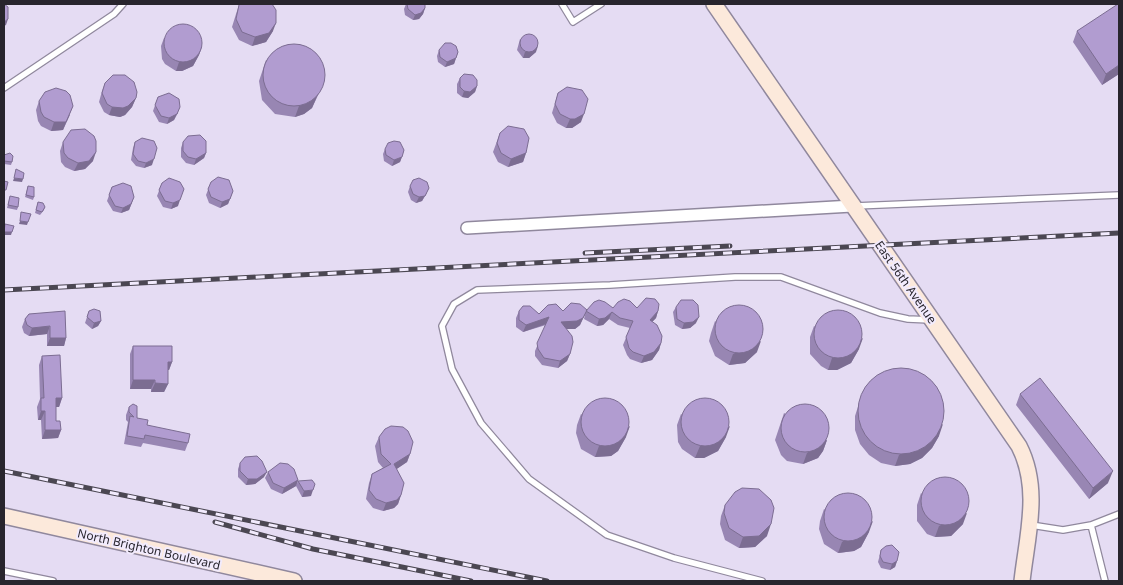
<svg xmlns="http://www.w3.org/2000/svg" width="1123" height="585" font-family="'Noto Sans',sans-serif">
	<rect width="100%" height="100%" fill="#e5dcf3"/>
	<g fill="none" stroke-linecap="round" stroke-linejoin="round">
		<g stroke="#90889d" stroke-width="8">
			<path id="service" d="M 562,4 L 573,22 L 601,4
				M 4,88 L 114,14 L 123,4
				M 855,206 L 1119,195
				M 1031,525 L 1063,530 L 1091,525
				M 4,571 L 53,581
				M 762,581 L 674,558 L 607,535 L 529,479 L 481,423 L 452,369 L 442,326 L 454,304 L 477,290 L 610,285 L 735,277 L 781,277 L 880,313 L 908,319 L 930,320
				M 1105,581 L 1091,525 L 1119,514"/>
		</g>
		<g stroke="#90889d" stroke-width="14">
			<path id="minor" d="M 467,228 L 852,206"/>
		</g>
		<g stroke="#90889d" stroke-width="18">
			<path id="secondary" d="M 714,4 L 1019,446 C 1041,489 1027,536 1022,581
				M 4,516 L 294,581"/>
		</g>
		<use href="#service" stroke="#fff" stroke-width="5.5"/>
		<use href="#minor" stroke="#fff" stroke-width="11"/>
		<use href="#secondary" stroke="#fce9db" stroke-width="15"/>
		<g stroke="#4b4752" stroke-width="5">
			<path id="rail" d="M 585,253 L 730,246
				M 4,290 L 1119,233
				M 4,471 L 547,581
				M 215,522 L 313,549 L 471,581"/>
		</g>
		<use href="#rail" stroke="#f2ebfd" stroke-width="3" stroke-dasharray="9" stroke-linecap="butt"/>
	</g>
	<path fill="#9886b3" d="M 406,4 L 425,8 L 423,14 L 419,19 L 413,20 L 405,15 L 404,9 Z
		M 239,5 L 273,31 L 266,42 L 252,46 L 239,40 L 232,27 L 236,14 Z
		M 1077,31 L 1119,74 L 1102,85 L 1073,42 Z
		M 164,38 L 202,46 L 199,55 L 193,66 L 182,71 L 176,71 L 165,64 L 162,59 L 161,46 Z
		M 520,39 L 536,52 L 529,58 L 523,58 L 517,50 Z
		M 439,50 L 458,52 L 454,64 L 445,67 L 438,62 L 437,56 Z
		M 266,60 L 321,89 L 312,108 L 304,114 L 295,117 L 275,114 L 262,100 L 259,81 Z
		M 460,78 L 477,86 L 475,92 L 468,98 L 462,97 L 457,93 L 457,84 Z
		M 105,83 L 136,98 L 132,107 L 125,115 L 120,117 L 109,115 L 104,112 L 99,102 L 102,91 Z
		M 558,93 L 581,122 L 572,128 L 566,128 L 557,123 L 552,113 Z
		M 158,97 L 178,113 L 174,120 L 167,124 L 159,122 L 153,111 Z
		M 39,101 L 70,115 L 63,130 L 51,131 L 41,126 L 38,121 L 36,110 Z
		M 500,133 L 526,153 L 523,162 L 508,167 L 498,162 L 493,152 Z
		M 63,142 L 93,161 L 85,169 L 74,171 L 65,167 L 61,162 L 60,151 Z
		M 135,142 L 152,165 L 144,168 L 136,166 L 131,160 L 133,148 Z
		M 183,142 L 206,153 L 204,158 L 194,165 L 186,163 L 181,157 L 181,148 Z
		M 385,149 L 404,150 L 400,162 L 392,166 L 384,161 L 383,154 Z
		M 4,155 L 12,162 L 11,165 L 4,164 Z
		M 211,182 L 231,197 L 228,204 L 220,208 L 209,203 L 206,195 Z
		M 162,183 L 178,206 L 171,209 L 163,207 L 157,196 Z
		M 28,186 L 34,197 L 33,200 L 25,197 Z
		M 410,186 L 427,193 L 422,201 L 416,203 L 411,200 L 408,192 Z
		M 112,187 L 132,203 L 129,210 L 121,213 L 113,211 L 107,201 Z
		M 10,196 L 18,207 L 17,210 L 7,208 Z
		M 38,202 L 45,207 L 44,210 L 40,215 L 35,213 Z
		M 676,307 L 696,323 L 690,328 L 682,329 L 675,325 L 673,312 Z
		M 613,308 L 637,308 L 658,311 L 656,318 L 652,322 L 661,343 L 659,350 L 652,360 L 641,363 L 630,359 L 627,355 L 623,345 L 630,328 L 618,325 L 609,319 L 603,325 L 597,326 L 584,319 L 586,311 Z
		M 587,310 L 580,325 L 575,329 L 566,329 L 570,354 L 567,361 L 558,368 L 542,365 L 535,356 L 535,351 L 546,325 L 523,332 L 516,327 L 516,318 L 519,311 L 539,314 L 563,311 Z
		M 89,311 L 101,321 L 98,326 L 92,329 L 85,323 Z
		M 29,314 L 66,338 L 64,346 L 47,346 L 47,334 L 29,336 L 24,333 L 22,327 L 25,319 Z
		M 715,321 L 757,352 L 745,363 L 729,365 L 715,356 L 709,341 L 711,333 Z
		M 814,326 L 859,349 L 851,363 L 837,370 L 828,370 L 821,366 L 810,354 L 810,337 Z
		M 133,346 L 172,362 L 169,370 L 168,370 L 168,384 L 164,392 L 151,392 L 151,389 L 130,389 L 130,354 Z
		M 42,356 L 62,398 L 59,407 L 56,407 L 56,421 L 61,430 L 58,438 L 42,439 L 41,420 L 38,420 L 37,407 L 40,399 L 39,365 Z
		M 863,391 L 939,436 L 932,448 L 922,458 L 910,464 L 895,466 L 881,463 L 869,455 L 860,444 L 855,430 L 855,416 Z
		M 1020,394 L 1108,483 L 1089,499 L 1016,405 Z
		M 129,407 L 137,418 L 147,425 L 188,443 L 185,451 L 143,443 L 141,447 L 124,444 L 128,422 L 126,420 L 126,415 Z
		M 784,413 L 827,440 L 823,451 L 818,458 L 803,464 L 787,461 L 781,455 L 775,440 Z
		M 581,414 L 626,437 L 618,451 L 611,456 L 595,457 L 581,449 L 576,433 L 577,425 Z
		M 681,414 L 726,437 L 718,451 L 704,458 L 695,458 L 682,449 L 678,442 L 677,425 Z
		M 379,437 L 410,454 L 407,462 L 396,469 L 401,495 L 398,504 L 394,508 L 383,511 L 373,508 L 366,499 L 369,483 L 372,474 L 383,468 L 378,462 L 375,446 Z
		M 240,463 L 264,477 L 255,484 L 246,485 L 238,477 L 238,469 Z
		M 268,472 L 298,480 L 296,486 L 282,494 L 271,489 L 265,478 Z
		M 298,481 L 311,496 L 302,497 L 296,486 Z
		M 921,493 L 963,524 L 951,536 L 935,537 L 927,534 L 917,521 L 917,505 Z
		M 725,505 L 767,536 L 755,547 L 739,548 L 725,540 L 720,524 L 721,516 Z
		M 824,509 L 869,532 L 861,547 L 854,551 L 838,553 L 824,544 L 819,529 L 820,521 Z
		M 881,550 L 897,561 L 895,567 L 890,570 L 881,568 L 878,562 Z"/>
	<path fill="#7c6d92" d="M 425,8 L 423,14 L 419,19 L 413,20 L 415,15 Z
		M 8,19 L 6,25 L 4,26 L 4,22 Z
		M 276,23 L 273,31 L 266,42 L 252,46 L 255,37 Z
		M 202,46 L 199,55 L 193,66 L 182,71 L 176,71 L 179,62 Z
		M 538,46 L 536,52 L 529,58 L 523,58 L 525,52 Z
		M 456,58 L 454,64 L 445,67 L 447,62 Z
		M 1119,65 L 1119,74 L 1102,85 L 1106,74 Z
		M 325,78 L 312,108 L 304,114 L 295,117 L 299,106 Z
		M 477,86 L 475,92 L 468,98 L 462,97 L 464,91 Z
		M 136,98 L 132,107 L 125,115 L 120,117 L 109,115 L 112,107 Z
		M 73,106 L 63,130 L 51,131 L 54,122 Z
		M 180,107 L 174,120 L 167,124 L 169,118 Z
		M 584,114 L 581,122 L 572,128 L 566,128 L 570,119 Z
		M 96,152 L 93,161 L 85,169 L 74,171 L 78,163 Z
		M 206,153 L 204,158 L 194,165 L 196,159 Z
		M 526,153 L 523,162 L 508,167 L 511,159 Z
		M 402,157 L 400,162 L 392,166 L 394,160 Z
		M 154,159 L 152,165 L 144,168 L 146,163 Z
		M 14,178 L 23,179 L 22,182 L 13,181 Z
		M 429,188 L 422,201 L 416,203 L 419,197 Z
		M 233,191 L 228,204 L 220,208 L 222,202 Z
		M 134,197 L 129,210 L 121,213 L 123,208 Z
		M 180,200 L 178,206 L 171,209 L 173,203 Z
		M 20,221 L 28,222 L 27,225 L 19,224 Z
		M 4,232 L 12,232 L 11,235 L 4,235 Z
		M 587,310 L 580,325 L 575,329 L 559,329 L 561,322 Z
		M 658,311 L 656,318 L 647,327 L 650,320 Z
		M 612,312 L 609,319 L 603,325 L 597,326 L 599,319 Z
		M 549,317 L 546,324 L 523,332 L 526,325 Z
		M 699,317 L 696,323 L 690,328 L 682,329 L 684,323 Z
		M 101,321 L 98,326 L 92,329 L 94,323 Z
		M 50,326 L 47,334 L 29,336 L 32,328 Z
		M 50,338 L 66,338 L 64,346 L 47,346 Z
		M 863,338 L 859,349 L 851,363 L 837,370 L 828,370 L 832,358 Z
		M 761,341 L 757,352 L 745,363 L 729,365 L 733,354 Z
		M 661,343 L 659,350 L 652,360 L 641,363 L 644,356 Z
		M 570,354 L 567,361 L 558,368 L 560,361 Z
		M 168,362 L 172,362 L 169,370 L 165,370 Z
		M 133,380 L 155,380 L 151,389 L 130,389 Z
		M 155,383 L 168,384 L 164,392 L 151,392 Z
		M 56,398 L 62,398 L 59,407 L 52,407 Z
		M 41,411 L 45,411 L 41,420 L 38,420 Z
		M 943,424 L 939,436 L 932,448 L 922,458 L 910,464 L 895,466 L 899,455 Z
		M 630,426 L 626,437 L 618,451 L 611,456 L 595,457 L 599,446 Z
		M 730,426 L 726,437 L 718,451 L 704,458 L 695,458 L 700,446 Z
		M 45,430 L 61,430 L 58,438 L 42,439 Z
		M 827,440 L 823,451 L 818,458 L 803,464 L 807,453 Z
		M 410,454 L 407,462 L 391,473 L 394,464 Z
		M 1113,471 L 1108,483 L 1089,499 L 1093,488 Z
		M 267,472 L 264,477 L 255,484 L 246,485 L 248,479 Z
		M 298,480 L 296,486 L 282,494 L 284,488 Z
		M 313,490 L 311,496 L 302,497 L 304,491 Z
		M 401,495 L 398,504 L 394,508 L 383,511 L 386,503 Z
		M 967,513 L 963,524 L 951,536 L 935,537 L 939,526 Z
		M 873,521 L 869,532 L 861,547 L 854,551 L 838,553 L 842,542 Z
		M 771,524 L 767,536 L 755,547 L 739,548 L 743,537 Z
		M 897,561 L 895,567 L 890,570 L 892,564 Z"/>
	<path fill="#b19cd0" stroke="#7c6d92" d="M 4,4 L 8,7 L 8,19 L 4,22 Z
		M 240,4 L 272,4 L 276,10 L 276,23 L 269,33 L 255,37 L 242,32 L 236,19 L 239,5 Z
		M 407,4 L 425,4 L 425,8 L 421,13 L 415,15 L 408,9 Z
		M 1118,4 L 1119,4 L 1119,65 L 1106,74 L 1077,31 Z
		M164 43a19 19 0 1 1 38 0a19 19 0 1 1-38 0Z
		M520 43a9 9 0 1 1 18 0a9 9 0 1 1-18 0Z
		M 445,43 L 451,43 L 456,46 L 458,52 L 456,58 L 447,62 L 440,57 L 439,50 Z
		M263 75a31 31 0 1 1 62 0a31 31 0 1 1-62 0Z
		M 464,74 L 473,75 L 477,80 L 477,86 L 470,92 L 464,91 L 460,87 L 460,78 Z
		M 113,75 L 125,75 L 134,82 L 137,92 L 136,98 L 128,106 L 123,108 L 112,107 L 107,104 L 102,93 L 105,83 Z
		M 567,87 L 582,90 L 588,99 L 584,114 L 575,119 L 570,119 L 560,114 L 555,104 L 558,93 Z
		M 56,88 L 66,91 L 70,95 L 73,106 L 66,122 L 54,122 L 44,117 L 41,112 L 39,101 L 45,92 Z
		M 169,93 L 179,99 L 180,107 L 177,114 L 169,118 L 161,116 L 155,105 L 158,97 Z
		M 508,126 L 524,129 L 529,138 L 526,153 L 511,159 L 501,153 L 497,143 L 500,133 Z
		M 85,129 L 94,136 L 96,141 L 96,152 L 89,161 L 78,163 L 68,158 L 64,153 L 63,142 L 71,130 Z
		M 200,135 L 206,141 L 206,153 L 196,159 L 188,157 L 183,151 L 183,142 L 188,136 Z
		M 142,138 L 154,141 L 157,148 L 154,159 L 146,163 L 138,161 L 133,154 L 135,142 Z
		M 394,141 L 400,142 L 404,150 L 402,157 L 394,160 L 386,155 L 385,149 L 388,143 Z
		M 10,153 L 13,156 L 12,162 L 4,161 L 4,155 Z
		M 16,169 L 24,173 L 23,179 L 14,178 Z
		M 218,177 L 229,180 L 233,191 L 230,199 L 222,202 L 211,197 L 208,189 L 211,182 Z
		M 169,178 L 180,182 L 184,189 L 180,200 L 173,203 L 165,201 L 159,190 L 162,183 Z
		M 419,178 L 427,182 L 429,188 L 425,196 L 419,197 L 413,194 L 410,186 L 413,180 Z
		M 4,181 L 8,182 L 6,190 L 4,190 Z
		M 123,183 L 131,186 L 134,197 L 131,204 L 123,208 L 115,206 L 109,195 L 112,187 Z
		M 28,186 L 34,187 L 34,197 L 26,195 Z
		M 10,196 L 19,198 L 18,207 L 8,205 Z
		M 38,202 L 43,203 L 45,207 L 42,212 L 36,210 Z
		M 21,212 L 31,214 L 28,222 L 20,221 Z
		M 5,224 L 14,226 L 12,232 L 4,232 Z
		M 646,298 L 655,299 L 659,304 L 658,311 L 650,320 L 657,325 L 662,336 L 661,343 L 654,352 L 644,356 L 633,352 L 629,348 L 626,337 L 633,321 L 620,318 L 612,312 L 605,318 L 599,319 L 586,311 L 594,302 L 599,300 L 605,302 L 613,308 L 618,302 L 624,299 L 630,301 L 637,308 Z
		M 681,300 L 693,300 L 698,305 L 699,317 L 693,322 L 684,323 L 677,319 L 676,307 Z
		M 571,303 L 580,304 L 587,310 L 583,318 L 577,321 L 561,322 L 572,336 L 573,342 L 570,354 L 560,361 L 544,358 L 538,349 L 537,343 L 549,317 L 526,325 L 519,320 L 519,311 L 523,306 L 530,306 L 539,314 L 548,305 L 556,304 L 563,311 Z
		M715 329a24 24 0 1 1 48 0a24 24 0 1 1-48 0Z
		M 94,309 L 100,311 L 101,321 L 94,323 L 87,317 L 89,311 Z
		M814 334a24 24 0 1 1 48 0a24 24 0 1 1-48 0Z
		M 65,311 L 66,338 L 50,338 L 50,326 L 32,328 L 27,325 L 25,319 L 29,314 Z
		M 133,346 L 172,346 L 172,362 L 168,362 L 168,384 L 155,383 L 155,380 L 133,380 Z
		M 60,355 L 62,398 L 56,398 L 56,421 L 60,421 L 61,430 L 45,430 L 45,411 L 41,411 L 41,398 L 44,398 L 42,356 Z
		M858 411a43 43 0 1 1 86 0a43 43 0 1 1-86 0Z
		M 1040,378 L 1113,471 L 1093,488 L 1020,394 Z
		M581 422a24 24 0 1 1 48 0a24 24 0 1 1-48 0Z
		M681 422a24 24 0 1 1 48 0a24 24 0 1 1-48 0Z
		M781 428a24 24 0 1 1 48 0a24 24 0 1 1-48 0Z
		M 133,404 L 137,406 L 137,418 L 148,420 L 147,425 L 190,434 L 188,443 L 145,435 L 144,439 L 127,436 L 130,416 L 134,417 L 129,412 L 129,407 Z
		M 391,426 L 403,427 L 408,431 L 413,442 L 410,454 L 394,464 L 404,483 L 401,495 L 397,500 L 386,503 L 376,499 L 369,490 L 372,474 L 391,464 L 381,454 L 379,437 L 385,429 Z
		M 257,456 L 262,461 L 267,472 L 257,479 L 248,479 L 240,471 L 240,463 L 245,457 Z
		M 280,463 L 288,464 L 294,469 L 298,480 L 284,488 L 273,483 L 268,472 Z
		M921 501a24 24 0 1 1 48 0a24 24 0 1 1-48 0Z
		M 312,480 L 315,484 L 313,490 L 304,491 L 298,481 Z
		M 742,488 L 759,489 L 771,500 L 774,508 L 771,524 L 759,536 L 743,537 L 729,528 L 724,513 L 725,505 L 735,492 Z
		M824 517a24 24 0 1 1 48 0a24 24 0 1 1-48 0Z
		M 892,545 L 899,552 L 897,561 L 892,564 L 883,562 L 880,556 L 881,550 L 886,546 Z"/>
	<g text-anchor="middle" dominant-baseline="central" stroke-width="4" stroke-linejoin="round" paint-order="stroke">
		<g font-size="12" fill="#28252d" stroke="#f2ebfd">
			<text transform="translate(906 282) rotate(55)">East 56th Avenue</text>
			<text transform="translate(149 549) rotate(13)">North Brighton Boulevard</text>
		</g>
	</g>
	<rect width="1123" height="585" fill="none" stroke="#28252d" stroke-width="10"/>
</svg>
